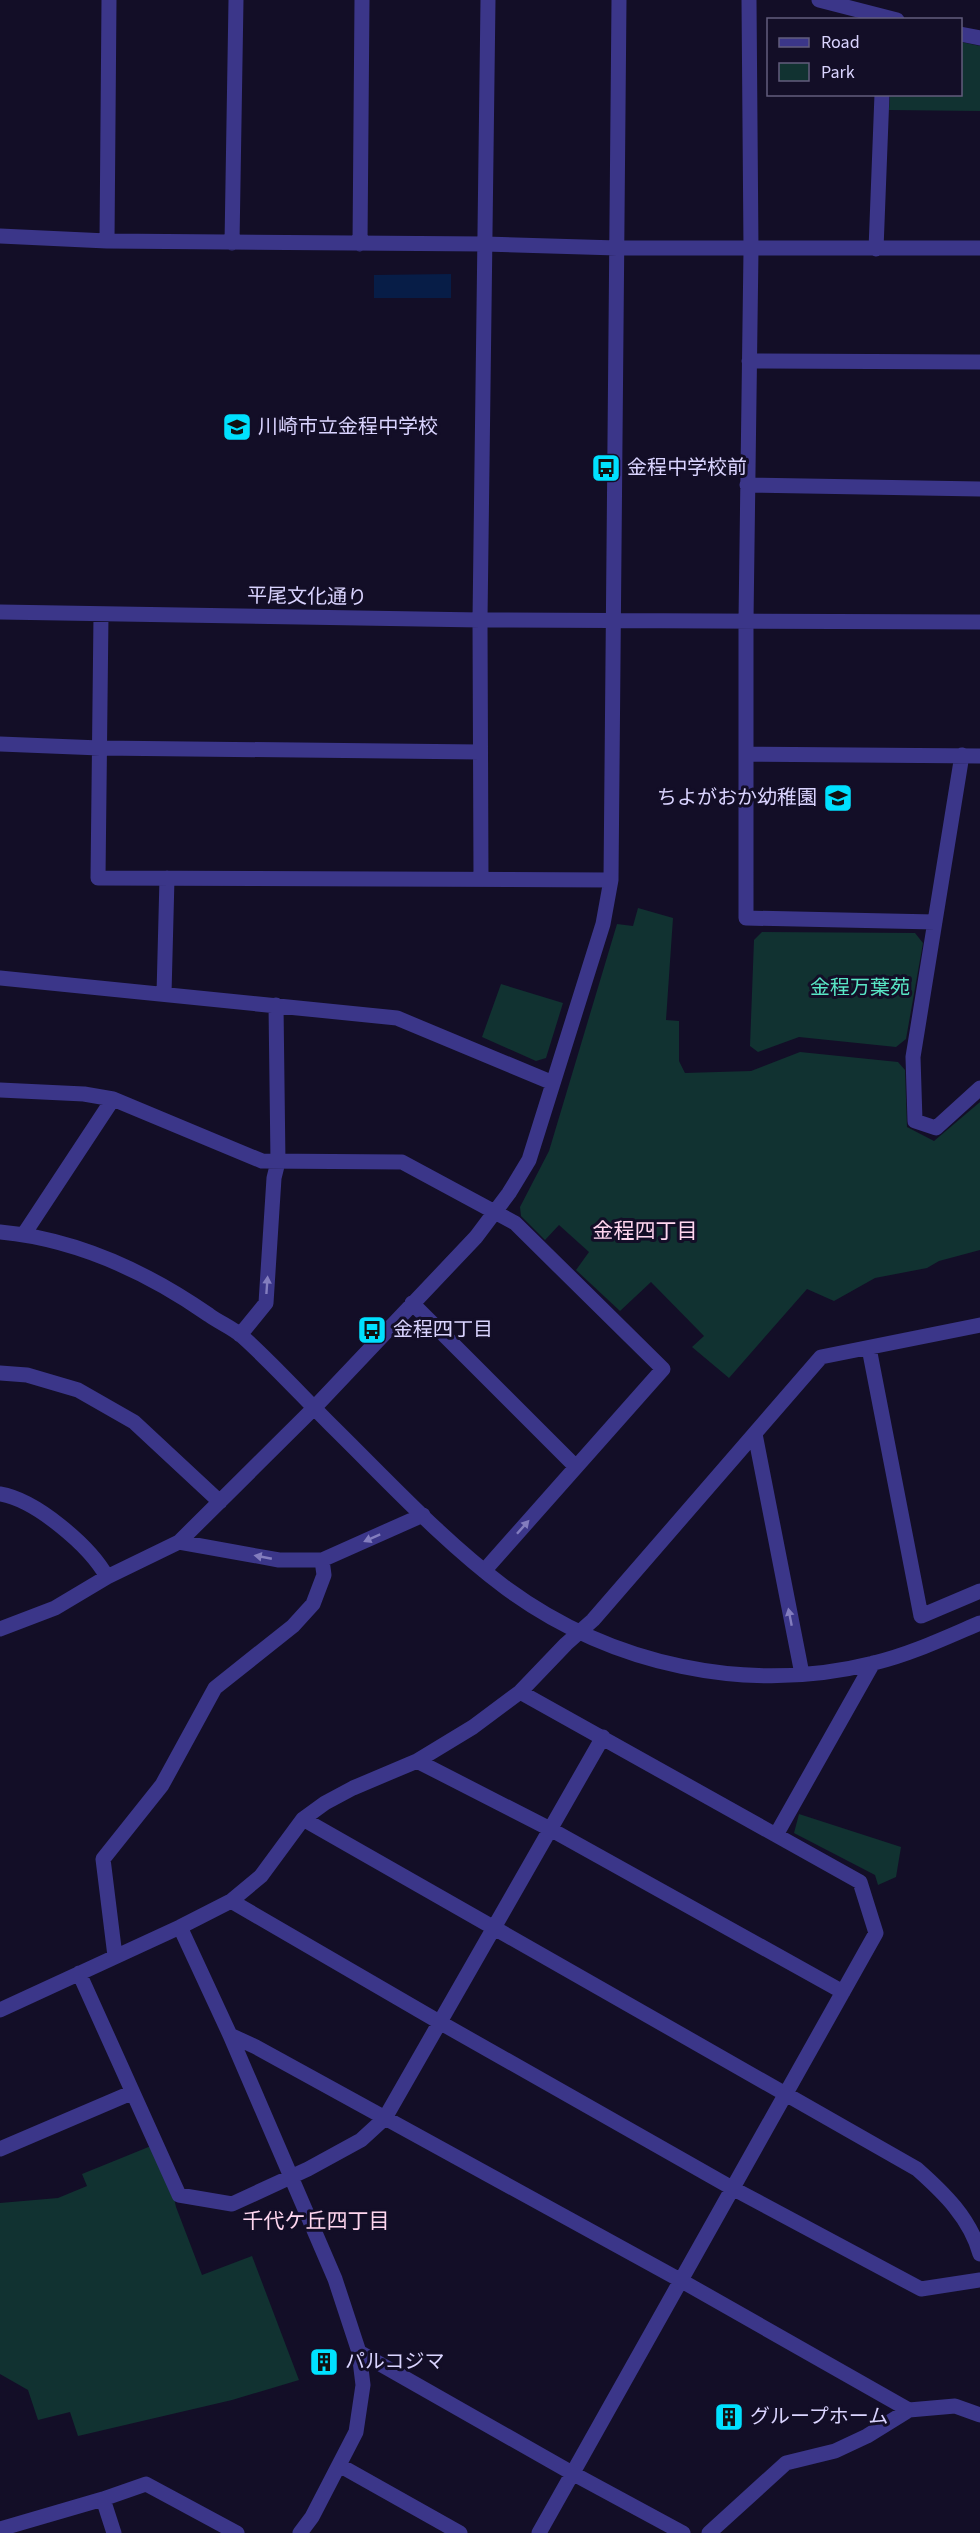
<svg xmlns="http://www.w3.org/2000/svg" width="980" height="2533" font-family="'Source Sans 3','Noto Sans JP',sans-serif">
	<rect width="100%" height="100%" fill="#130e27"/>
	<path fill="#113231" d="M 961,42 L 980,46 L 980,111 L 889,110 L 890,95 L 960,94 Z
		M 638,908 L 673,918 L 666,1020 L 679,1021 L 679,1061 L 685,1073 L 751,1071 L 800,1052 L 898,1062 L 905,1070 L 907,1127 L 934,1141 L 980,1102 L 980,1250 L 939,1261 L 927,1268 L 875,1278 L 834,1301 L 807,1289 L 729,1378 L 692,1347 L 704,1336 L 651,1282 L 620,1311 L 576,1270 L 589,1252 L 559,1225 L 545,1240 L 521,1216 L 520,1207 L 549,1151 L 617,924 L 633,926 Z
		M 762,932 L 915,933 L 923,943 L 906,1039 L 896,1047 L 799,1037 L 758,1052 L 750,1046 L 754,940 Z
		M 501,984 L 563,1003 L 546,1058 L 536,1061 L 482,1037 Z
		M 799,1814 L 901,1847 L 896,1877 L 878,1885 L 875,1875 L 794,1833 Z
		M 151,2146 L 174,2198 L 176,2207 L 202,2275 L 252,2256 L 299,2380 L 232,2400 L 78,2436 L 70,2412 L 38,2420 L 28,2390 L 0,2374 L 0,2203 L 58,2198 L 87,2186 L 82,2174 Z"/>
	<path fill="#071d47" d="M 451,274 L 451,298 L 374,298 L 374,275 Z"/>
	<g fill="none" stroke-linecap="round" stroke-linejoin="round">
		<path stroke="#3b3689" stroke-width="15" d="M 749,0 L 751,250 L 746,620 L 746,918 L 935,922
			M 819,0 L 897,20
			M 960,34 L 980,38
			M 0,236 L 107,241 L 485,244 L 617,248 L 980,248
			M 107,241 L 109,0
			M 232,243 L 236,0
			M 360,244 L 362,0
			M 876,249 L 882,94
			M 749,361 L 980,362
			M 747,485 L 980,489
			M 0,612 L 480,620 L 980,622
			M 101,615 L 98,878 L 611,880
			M 0,744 L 100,748 L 480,752
			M 747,754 L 980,756
			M 962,755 L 913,1057 L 915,1121 L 936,1128 L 980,1088
			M 481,879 L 480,620 L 488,0
			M 0,978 L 397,1018 L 553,1083
			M 164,994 L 167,878
			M 0,1090 L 84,1094 L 113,1099 L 262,1161 L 402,1162 L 515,1223 L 663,1369 L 484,1571
			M 0,1232 C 76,1239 147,1272 209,1315 C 220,1323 233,1328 243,1337 C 274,1365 302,1396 331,1425 C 388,1481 443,1541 506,1588 C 611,1665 747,1695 874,1663 C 911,1654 945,1638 980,1623
			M 24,1234 L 113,1099
			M 412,1303 L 576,1467
			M 240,1335 L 266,1303 L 274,1178 L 278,1162 L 276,1005
			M 869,1348 L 921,1616 L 980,1591
			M 0,1373 L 27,1375 L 78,1390 L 134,1422 L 220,1502
			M 755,1434 L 802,1674
			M 0,1494 C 36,1500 90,1546 107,1577
			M 179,1542 L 279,1560 L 322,1560 L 423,1515
			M 0,1629 L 55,1608 L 107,1577 L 179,1542 L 314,1408 L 476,1237 L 509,1193 L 529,1160 L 603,924 L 611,880 L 619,0
			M 520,1692 L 860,1882 L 876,1933 L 539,2533
			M 417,1761 L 550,1829 L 843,1992
			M 303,1819 L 917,2169 C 944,2193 970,2218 980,2254
			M 776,1835 L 873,1663
			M 231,1901 L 441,2023 L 732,2188 L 921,2289 L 980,2280
			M 180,1927 L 230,2035 L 335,2279 L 359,2352 L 363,2385 L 356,2432 L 312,2517 L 300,2533
			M 115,1956 L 103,1859 L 162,1785 L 215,1688 L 293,1626 L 313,1604 L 324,1575 L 322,1560
			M 79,1973 L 179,2195 L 232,2204 L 308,2169 L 361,2140 L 385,2118 L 603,1737
			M 0,2010 L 180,1927 L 231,1901 L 261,1876 L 303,1819 L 325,1803 L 353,1788 L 417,1761 L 473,1727 L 520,1692 L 566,1644 L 593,1620 L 821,1357 L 980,1325
			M 230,2035 L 256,2047 L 680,2280 L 909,2410
			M 0,2149 L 131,2093
			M 359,2352 L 572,2473 L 683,2533
			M 339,2465 L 460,2533
			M 103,2499 L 114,2533
			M 0,2529 L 103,2499 L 146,2484 L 237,2533
			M 709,2533 L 786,2463 L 835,2451 L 867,2436 L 909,2410 L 955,2406 L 980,2415"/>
	</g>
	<defs><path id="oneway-solid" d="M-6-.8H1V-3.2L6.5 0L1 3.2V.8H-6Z" transform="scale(1.5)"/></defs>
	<g fill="#837dbe">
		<use href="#oneway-solid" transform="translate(267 1285) rotate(-86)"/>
		<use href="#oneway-solid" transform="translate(523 1527) rotate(-48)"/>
		<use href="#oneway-solid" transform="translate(372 1538) rotate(156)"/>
		<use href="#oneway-solid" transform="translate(263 1557) rotate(-169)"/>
		<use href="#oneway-solid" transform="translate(790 1617) rotate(-101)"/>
	</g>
	<defs>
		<g id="school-square" transform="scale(1.5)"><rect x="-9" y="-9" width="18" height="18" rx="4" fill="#00e1ff" stroke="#130e27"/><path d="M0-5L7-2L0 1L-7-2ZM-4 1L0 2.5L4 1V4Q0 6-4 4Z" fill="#111"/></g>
		<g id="bus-square" transform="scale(1.5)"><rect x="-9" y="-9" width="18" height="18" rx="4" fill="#00e1ff" stroke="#130e27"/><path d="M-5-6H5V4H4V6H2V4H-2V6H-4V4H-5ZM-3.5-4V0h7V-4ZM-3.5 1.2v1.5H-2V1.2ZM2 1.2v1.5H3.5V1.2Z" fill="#111"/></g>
		<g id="building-square" transform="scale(1.5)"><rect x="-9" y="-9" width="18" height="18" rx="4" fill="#00e1ff" stroke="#130e27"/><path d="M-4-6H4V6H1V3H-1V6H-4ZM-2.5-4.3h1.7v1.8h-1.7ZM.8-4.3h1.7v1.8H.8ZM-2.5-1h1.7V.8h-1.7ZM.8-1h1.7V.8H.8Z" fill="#111"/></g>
	</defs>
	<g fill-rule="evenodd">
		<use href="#school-square" x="237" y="427"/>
		<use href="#bus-square" x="606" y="468"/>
		<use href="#school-square" x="838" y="798"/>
		<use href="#bus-square" x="372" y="1330"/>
		<use href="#building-square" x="324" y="2362"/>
		<use href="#building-square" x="729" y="2417"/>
	</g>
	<g text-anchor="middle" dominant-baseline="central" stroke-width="6" stroke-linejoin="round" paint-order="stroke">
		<g font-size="20" fill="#dad4ff" stroke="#130e27" text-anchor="start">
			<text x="258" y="427">川崎市立金程中学校</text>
			<text x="627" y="468">金程中学校前</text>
			<text x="817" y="798" text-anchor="end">ちよがおか幼稚園</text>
			<text x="393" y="1330">金程四丁目</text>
			<text x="345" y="2362">パルコジマ</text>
			<text x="750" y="2417">グループホーム</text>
		</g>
		<g font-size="20" fill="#dad4ff" stroke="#130e27">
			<text transform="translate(307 597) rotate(1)">平尾文化通り</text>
		</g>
		<g font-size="20" fill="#59e6c6" stroke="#130e27">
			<text x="860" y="988">金程万葉苑</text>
		</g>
		<g font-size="21" fill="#ffd6ef" stroke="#130e27">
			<text x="645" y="1231">金程四丁目</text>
			<text x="316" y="2221">千代ケ丘四丁目</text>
		</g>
	</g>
	<rect x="767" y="18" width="195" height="78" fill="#130e27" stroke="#635d7d" stroke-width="1.5"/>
	<rect x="779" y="38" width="30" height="9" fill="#3b3689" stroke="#635d7d" stroke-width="1.5"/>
	<text x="821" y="48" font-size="18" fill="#dad4ff">Road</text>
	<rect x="779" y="63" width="30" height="18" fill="#113231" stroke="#635d7d" stroke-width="1.5"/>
	<text x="821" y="78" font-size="18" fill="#dad4ff">Park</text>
</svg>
